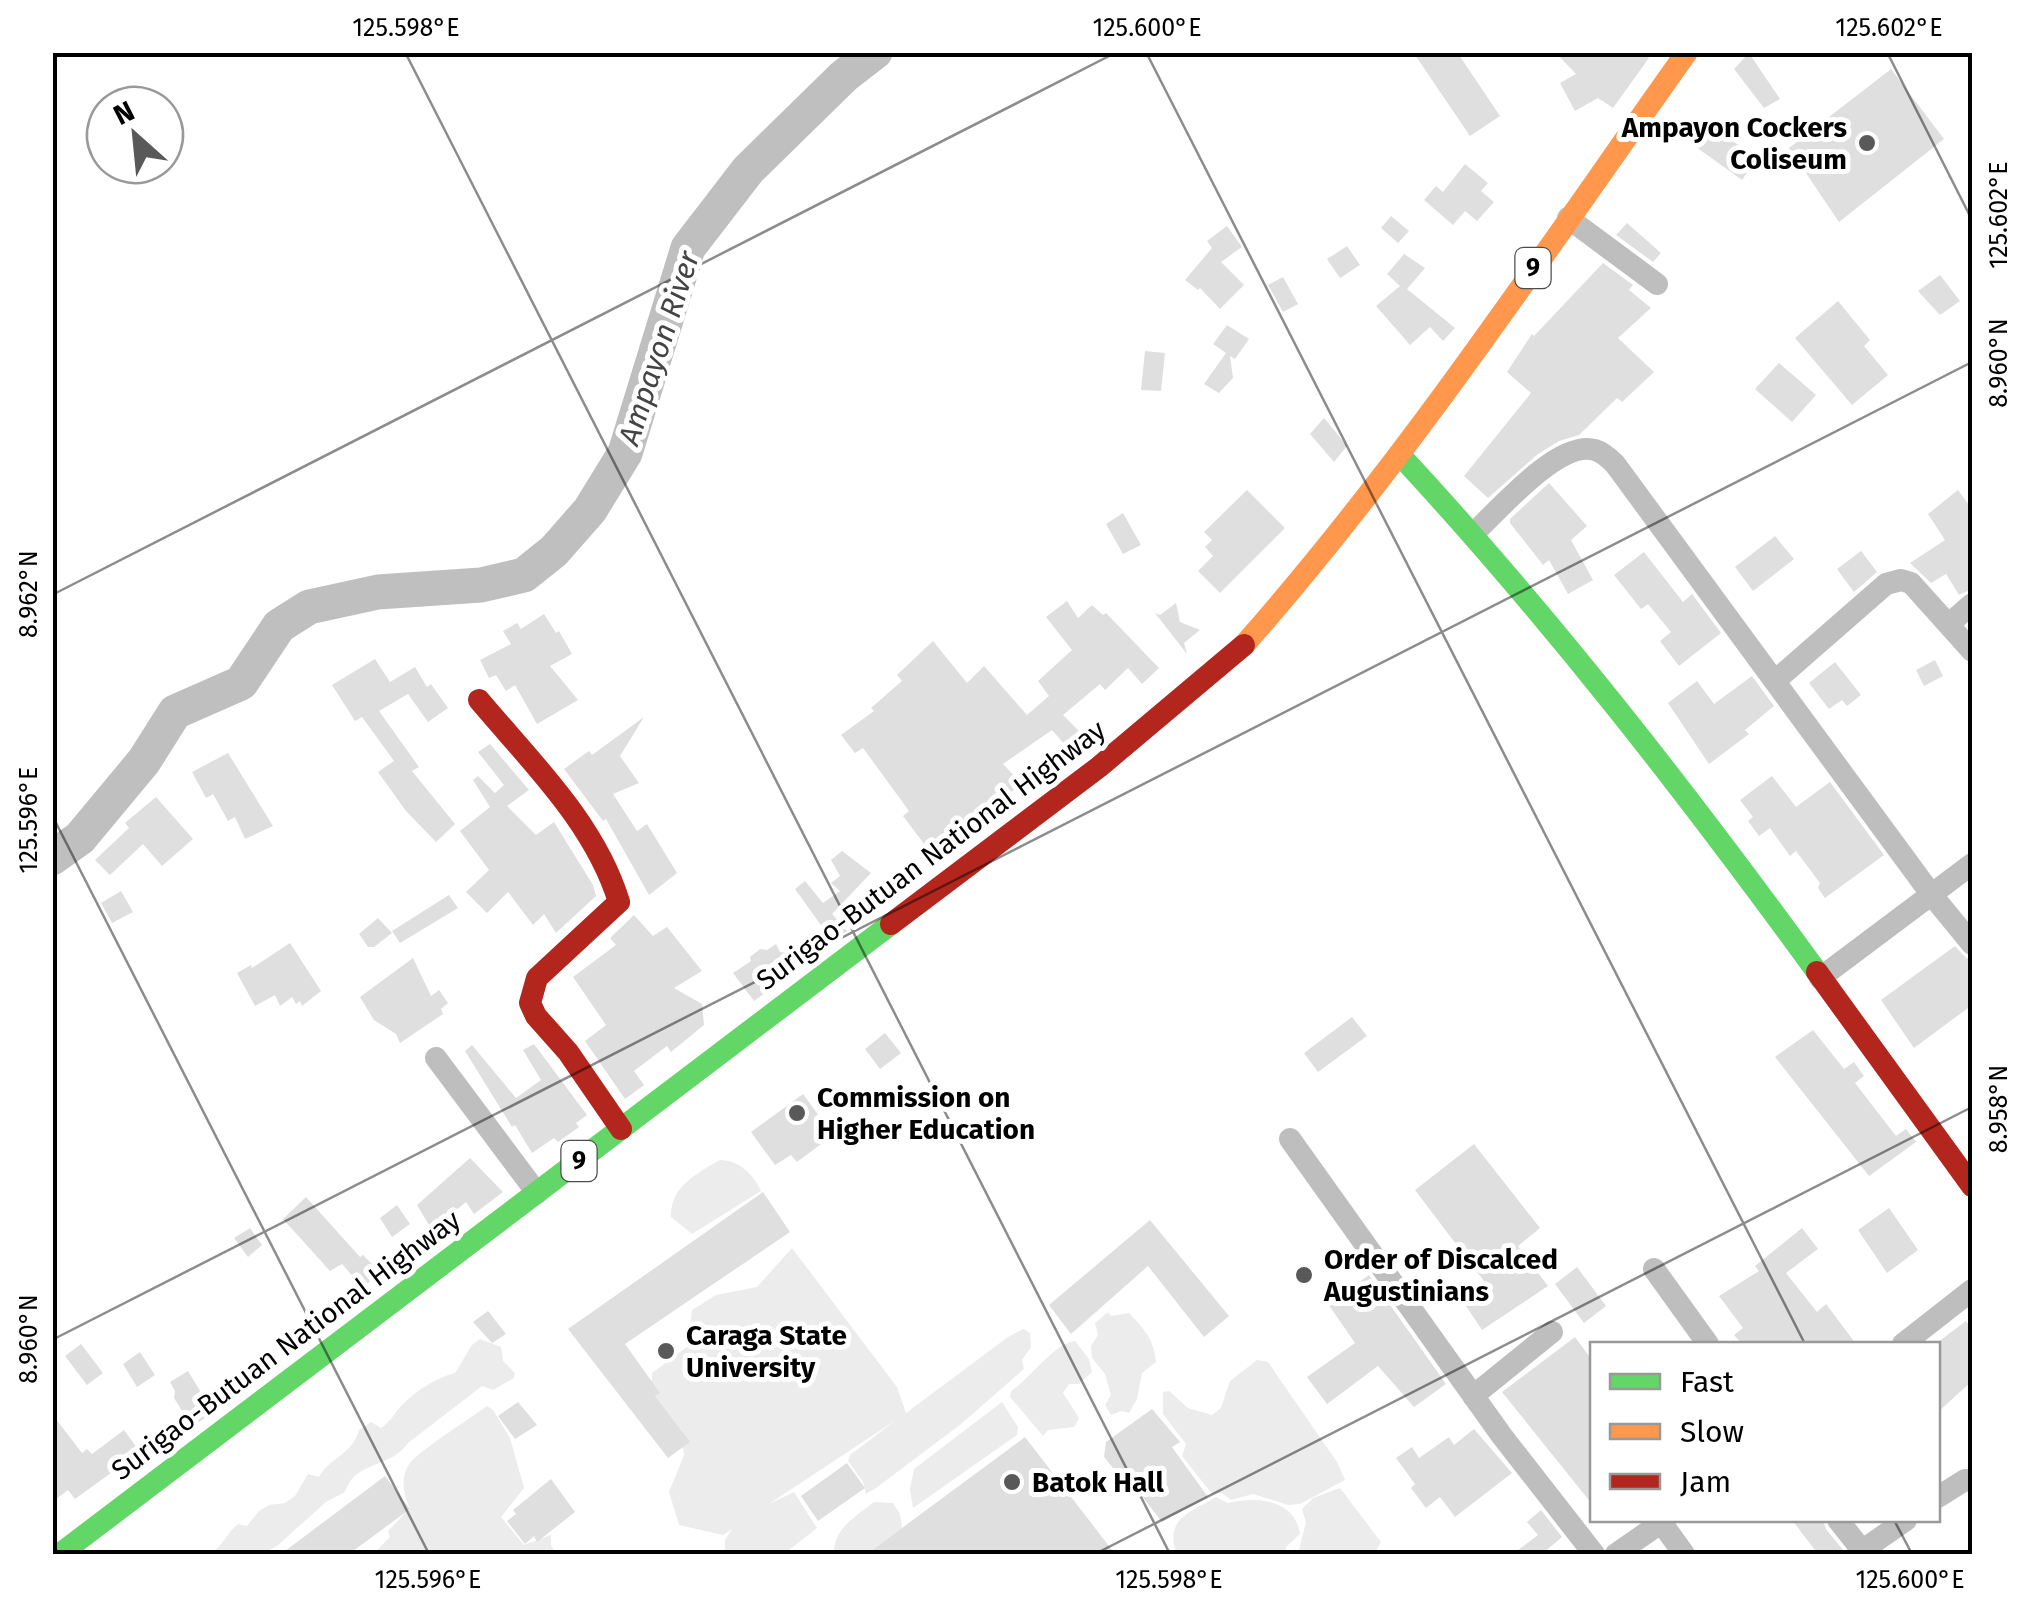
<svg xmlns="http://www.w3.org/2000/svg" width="2025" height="1607" font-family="'Fira Sans',sans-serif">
	<rect width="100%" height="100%" fill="#fff"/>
	<path fill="#ececec" d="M 720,1160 C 739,1160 753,1174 761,1191 L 692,1234 L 671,1217 C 670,1187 697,1173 720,1160 Z
		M 792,1248 L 897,1387 L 906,1413 L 1008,1337 L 1023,1329 L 1030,1333 L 1031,1347 L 1022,1360 L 1024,1369 L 961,1424 L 876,1488 L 866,1494 L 863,1482 L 848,1461 L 850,1455 L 896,1420 L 769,1504 L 794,1492 L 817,1528 L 784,1554 L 725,1554 L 725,1540 L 732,1529 L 723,1535 L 679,1525 L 669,1492 L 684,1455 L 681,1430 L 652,1403 L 652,1373 L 688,1346 L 692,1310 L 716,1295 L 757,1287 Z
		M 1108,1312 L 1111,1316 L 1129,1313 C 1144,1329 1154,1339 1156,1362 L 1142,1373 L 1137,1399 L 1129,1413 L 1121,1411 L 1111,1415 L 1105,1405 L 1111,1395 L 1105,1374 L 1092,1358 L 1091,1346 L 1098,1335 L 1095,1323 Z
		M 480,1339 L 501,1347 L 503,1361 L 515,1373 L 514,1378 L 493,1390 L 482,1386 L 408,1443 C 390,1469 355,1460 345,1492 L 326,1502 L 277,1546 L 262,1554 L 211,1554 C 222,1546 227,1533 238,1524 L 247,1526 L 259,1511 L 269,1505 L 285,1503 L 295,1496 L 308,1474 L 319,1477 C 330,1457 352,1455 359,1430 L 371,1422 L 381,1428 C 393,1420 395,1411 404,1403 C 417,1390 438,1377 455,1373 L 472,1345 Z
		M 1075,1341 L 1089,1359 L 1092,1372 L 1079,1384 L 1069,1384 L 1063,1393 L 1079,1418 L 1074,1427 L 1048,1430 L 1043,1436 L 1010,1397 L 1011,1391 C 1031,1378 1053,1344 1075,1341 Z
		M 1257,1360 L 1268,1362 L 1337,1462 L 1345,1480 L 1300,1504 L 1288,1505 L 1253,1494 L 1231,1500 L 1222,1493 L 1212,1494 L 1182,1456 L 1186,1444 L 1163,1414 L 1163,1392 L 1169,1391 L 1188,1408 L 1212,1415 L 1221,1408 L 1230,1381 Z
		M 1002,1402 L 1018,1427 L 1017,1435 L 913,1508 L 910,1489 L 914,1469 Z
		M 487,1406 L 493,1410 L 510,1438 L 524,1488 L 501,1517 L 524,1545 L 551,1535 L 551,1545 L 556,1554 L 373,1554 L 390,1537 L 388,1531 L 410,1508 C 403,1496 400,1476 410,1463 C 423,1448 468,1420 487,1406 Z
		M 1340,1488 L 1381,1542 L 1375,1553 L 1298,1554 L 1306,1522 L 1302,1509 L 1313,1498 Z
		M 1216,1497 L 1228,1503 C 1256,1496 1295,1499 1300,1534 L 1287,1546 L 1284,1554 L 1176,1554 C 1166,1517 1188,1514 1216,1497 Z
		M 874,1502 L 893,1503 L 900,1514 L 902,1528 L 867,1554 L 834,1554 C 833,1529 855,1517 874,1502 Z"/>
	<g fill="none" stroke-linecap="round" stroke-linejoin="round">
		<path stroke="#bfbfbf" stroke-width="35" d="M 52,858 L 80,838 L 144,761 L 175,712 L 241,683 L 279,626 L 309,607 L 378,592 L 481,585 L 524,575 L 554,551 L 590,510 L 625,453 L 688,248 L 748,170 L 844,76 L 875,52"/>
	</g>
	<path fill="#dfdfdf" d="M 1413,52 L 1457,52 L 1500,116 L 1470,136 Z
		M 1555,52 L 1638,52 L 1649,58 L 1613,108 L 1598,98 L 1575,111 L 1560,83 L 1576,74 Z
		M 1749,53 L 1780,99 L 1764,108 L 1734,69 Z
		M 1891,69 L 1944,139 L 1839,222 L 1789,148 Z
		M 1704,121 L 1757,158 L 1742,180 L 1689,142 Z
		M 1465,164 L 1488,183 L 1481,191 L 1494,202 L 1477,221 L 1465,211 L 1453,225 L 1424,200 L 1436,186 L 1443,192 Z
		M 1391,216 L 1409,231 L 1398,243 L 1381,228 Z
		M 1627,223 L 1661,253 L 1653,262 L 1616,235 Z
		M 1227,226 L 1242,247 L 1221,262 L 1244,285 L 1220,309 L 1200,288 L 1198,290 L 1185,280 L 1212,248 L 1207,241 Z
		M 1347,246 L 1360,265 L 1340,278 L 1327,259 Z
		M 1404,254 L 1425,268 L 1407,289 L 1455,328 L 1443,341 L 1430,327 L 1410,345 L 1376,306 L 1400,286 L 1387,274 Z
		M 1603,263 L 1633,285 L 1629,290 L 1651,308 L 1618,338 L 1654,372 L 1622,402 L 1617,398 L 1579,435 L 1559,441 L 1538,454 L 1488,498 L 1464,476 L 1531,393 L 1507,372 L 1532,334 L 1534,336 Z
		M 1940,275 L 1960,301 L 1940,315 L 1918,291 Z
		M 1283,277 L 1298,304 L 1283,312 L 1268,285 Z
		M 1838,301 L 1870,340 L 1864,346 L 1888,375 L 1852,405 L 1795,338 Z
		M 1227,325 L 1249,339 L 1235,359 L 1230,356 L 1233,378 L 1219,393 L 1204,384 L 1226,353 L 1213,344 Z
		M 1145,351 L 1165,353 L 1161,391 L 1141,390 Z
		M 1779,363 L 1816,395 L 1792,422 L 1755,389 Z
		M 1324,418 L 1347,446 L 1334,462 L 1310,434 Z
		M 1549,483 L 1587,526 L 1571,540 L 1593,580 L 1568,594 L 1549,560 L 1543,565 L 1510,523 L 1510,519 Z
		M 1247,490 L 1285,528 L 1220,593 L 1198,571 L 1213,556 L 1205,547 L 1212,540 L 1204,532 Z
		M 1958,490 L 1972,509 L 1972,589 L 1959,595 L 1946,574 L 1931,583 L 1910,563 L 1945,540 L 1928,514 Z
		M 1123,513 L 1141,545 L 1123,554 L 1106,524 Z
		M 1775,536 L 1794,559 L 1753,591 L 1735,567 Z
		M 1861,551 L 1877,572 L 1854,592 L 1837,569 Z
		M 1644,552 L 1683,602 L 1692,594 L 1721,633 L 1679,666 L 1660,641 L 1671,632 L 1648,604 L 1641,609 L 1614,575 Z
		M 1067,601 L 1078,618 L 1092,605 L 1103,615 L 1106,613 L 1159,668 L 1142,684 L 1128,668 L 1105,690 L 1100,684 L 1063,715 L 1086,738 L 1071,752 L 1052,730 L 1003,764 L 1022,784 L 957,832 L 963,840 L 937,861 L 903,816 L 909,811 L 863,748 L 855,753 L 841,735 L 874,711 L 871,708 L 902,681 L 897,675 L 933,641 L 967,683 L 984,666 L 1027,715 L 1049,696 L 1038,681 L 1072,650 L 1046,617 Z
		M 1176,603 L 1180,622 L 1200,630 L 1184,643 L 1187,654 L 1155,613 L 1160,615 Z
		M 544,614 L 556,633 L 559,631 L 572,654 L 550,666 L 578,700 L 537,724 L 515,685 L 506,691 L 496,675 L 489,678 L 480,660 L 511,644 L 503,631 L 517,623 L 521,629 Z
		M 375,659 L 390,682 L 415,667 L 427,687 L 431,684 L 448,708 L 428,722 L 408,694 L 379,711 L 419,767 L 412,771 L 455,824 L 436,842 L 406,811 L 378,772 L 394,761 L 362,717 L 355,721 L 332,685 Z
		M 1935,660 L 1943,676 L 1924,686 L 1916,670 Z
		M 1835,662 L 1861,695 L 1847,706 L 1842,700 L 1829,709 L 1809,683 Z
		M 1752,676 L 1774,706 L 1745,730 L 1749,734 L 1709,764 L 1668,703 L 1697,681 L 1714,704 Z
		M 644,717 L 620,756 L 639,783 L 613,794 L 637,831 L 647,824 L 677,873 L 649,895 L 606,819 L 603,821 L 564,769 L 589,751 L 592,755 Z
		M 490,744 L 529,790 L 507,806 L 536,835 L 554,822 L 593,885 L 596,896 L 556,933 L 544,914 L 533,925 L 508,892 L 487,913 L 466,892 L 489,870 L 460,831 L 490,807 L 473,780 L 478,776 L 495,793 L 504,785 L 478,752 Z
		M 228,753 L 273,826 L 245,839 L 235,817 L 228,821 L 213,794 L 206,798 L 192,772 Z
		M 1772,776 L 1796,807 L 1830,782 L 1884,855 L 1825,898 L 1818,888 L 1820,883 L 1796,851 L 1790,856 L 1770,828 L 1759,836 L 1748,821 L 1753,817 L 1740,800 Z
		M 156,797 L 193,839 L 162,866 L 143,844 L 110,875 L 95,860 L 129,828 L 125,823 Z
		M 842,851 L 871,873 L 832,914 L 847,931 L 833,942 L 795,889 L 805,881 L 823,903 L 840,891 L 831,883 L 840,876 L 831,860 Z
		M 121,891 L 133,912 L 112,923 L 101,903 Z
		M 449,895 L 458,908 L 400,943 L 392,931 Z
		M 634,915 L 653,936 L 667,927 L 702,971 L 674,988 L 702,1004 L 704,1025 L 671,1052 L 667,1046 L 634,1071 L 644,1085 L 625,1099 L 585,1041 L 606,1025 L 573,977 L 616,945 L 610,938 Z
		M 378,918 L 392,933 L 374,947 L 368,947 L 359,934 Z
		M 290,943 L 321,991 L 302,1006 L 300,1001 L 296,1004 L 292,997 L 280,1006 L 275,995 L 255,1006 L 237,973 L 251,965 L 252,968 Z
		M 776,944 L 780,952 L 790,953 L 757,975 L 768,991 L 754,1001 L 733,973 L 751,961 L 750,957 L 760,949 L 767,950 Z
		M 1955,946 L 1966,958 L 1972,959 L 1972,1005 L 1914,1048 L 1881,1000 Z
		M 413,958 L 431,996 L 439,990 L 448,1003 L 441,1009 L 443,1014 L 400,1043 L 396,1034 L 374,1020 L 360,997 Z
		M 1352,1017 L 1367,1036 L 1318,1072 L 1304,1053 Z
		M 1813,1030 L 1844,1069 L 1854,1062 L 1864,1076 L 1855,1083 L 1896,1136 L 1906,1129 L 1916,1142 L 1869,1176 L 1775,1057 Z
		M 885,1033 L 901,1053 L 880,1069 L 865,1049 Z
		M 534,1044 L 587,1115 L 576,1123 L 579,1127 L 558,1142 L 554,1138 L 532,1153 L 515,1125 L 512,1127 L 465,1051 L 472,1045 L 516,1098 L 541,1080 L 523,1050 Z
		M 803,1094 L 833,1135 L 797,1162 L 791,1155 L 775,1165 L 751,1132 Z
		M 1474,1144 L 1540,1228 L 1518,1246 L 1548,1286 L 1482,1330 L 1466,1306 L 1490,1289 L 1415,1190 Z
		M 470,1158 L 503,1192 L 474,1214 L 466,1202 L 432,1230 L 417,1205 Z
		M 763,1192 L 790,1232 L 625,1344 L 660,1393 L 655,1396 L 690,1442 L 668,1458 L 568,1329 Z
		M 306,1197 L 360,1257 L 363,1255 L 380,1272 L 363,1288 L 342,1264 L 330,1271 L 283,1219 Z
		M 397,1205 L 410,1224 L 392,1237 L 380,1218 Z
		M 1889,1208 L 1918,1250 L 1887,1273 L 1858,1230 Z
		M 1150,1220 L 1229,1316 L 1204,1337 L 1148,1266 L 1071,1334 L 1049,1305 Z
		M 250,1228 L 262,1245 L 248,1257 L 234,1238 Z
		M 1802,1228 L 1818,1249 L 1786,1273 L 1817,1312 L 1826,1304 L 1856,1344 L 1742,1344 L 1734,1335 L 1743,1328 L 1719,1296 L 1759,1271 L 1755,1266 Z
		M 1577,1267 L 1606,1306 L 1584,1323 L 1555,1284 Z
		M 1369,1275 L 1446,1384 L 1414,1407 L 1378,1366 L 1327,1404 L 1307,1377 L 1355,1343 L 1328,1304 Z
		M 488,1311 L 506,1334 L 492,1343 L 473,1322 Z
		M 1966,1321 L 1972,1330 L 1972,1381 L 1938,1412 L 1938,1342 Z
		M 1575,1337 L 1592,1360 L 1592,1504 L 1502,1392 Z
		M 81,1344 L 103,1373 L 87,1385 L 65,1356 Z
		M 140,1352 L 155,1375 L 137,1387 L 123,1364 Z
		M 188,1371 L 213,1412 L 192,1427 L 174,1398 L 175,1391 L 170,1382 Z
		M 518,1402 L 537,1425 L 515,1439 L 498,1416 Z
		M 1152,1409 L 1180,1442 L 1172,1447 L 1208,1497 L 1162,1522 L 1141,1495 L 1153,1486 L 1113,1468 L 1104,1457 L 1106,1442 Z
		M 52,1414 L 82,1453 L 87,1449 L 92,1454 L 124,1430 L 140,1452 L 75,1499 L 68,1490 L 52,1502 Z
		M 1474,1429 L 1512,1473 L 1455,1517 L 1440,1497 L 1426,1508 L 1411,1488 L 1415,1484 L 1396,1458 L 1412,1447 L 1419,1458 L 1449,1437 L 1454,1445 Z
		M 1025,1437 L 1115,1554 L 867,1554 L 902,1528 Z
		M 847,1463 L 865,1488 L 818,1521 L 801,1496 Z
		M 385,1476 L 410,1509 L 349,1554 L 281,1554 Z
		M 551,1479 L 575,1512 L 537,1542 L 534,1536 L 525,1544 L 507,1521 L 516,1514 L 513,1510 Z
		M 1541,1510 L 1562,1537 L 1542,1554 L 1513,1554 L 1538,1535 L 1527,1522 Z
		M 1792,1520 L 1823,1520 L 1826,1529 L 1843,1550 L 1842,1554 L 1818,1554 Z"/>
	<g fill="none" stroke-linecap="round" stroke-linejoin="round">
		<path stroke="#bebebe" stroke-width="22" d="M 1568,218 L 1657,284
			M 1473,534 C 1499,510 1559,439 1595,450 C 1602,452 1610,459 1615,464 L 1931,894 L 1972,944
			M 1950,623 L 1972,604
			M 1775,681 L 1886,584 L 1901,580 L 1911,583 L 1972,651
			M 1820,978 L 1972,864
			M 436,1058 L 537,1193
			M 1290,1139 L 1502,1436 L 1594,1554
			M 1654,1269 L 1708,1344
			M 1903,1344 L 1972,1290
			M 1473,1396 L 1552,1332
			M 1938,1497 L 1965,1480 L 1972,1481
			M 1838,1520 L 1865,1554
			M 1661,1522 L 1684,1554
			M 1616,1554 L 1665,1520
			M 1857,1554 L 1906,1520"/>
		<path stroke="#63d668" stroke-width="22" d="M 1400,455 C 1551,618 1686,792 1817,972
			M 60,1554 L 891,924"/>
		<path stroke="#ff974d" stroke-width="22" d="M 1244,645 C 1407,460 1544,253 1687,52"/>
		<path stroke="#b3261e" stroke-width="22" d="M 479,700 C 531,762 595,823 619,902 L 537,978 L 530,1003 L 536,1016 L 568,1052 L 621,1129
			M 891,924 L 1099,767 L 1244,645
			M 1817,972 L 1972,1186"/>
	</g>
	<path fill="none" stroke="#000" stroke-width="2.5" stroke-opacity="0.45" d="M 405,52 L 1170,1554M 1146,52 L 1805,1344M 1887,52 L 1972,220M 52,595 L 1117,52M 52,815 L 429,1554M 52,1340 L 1972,362M 1894,1520 L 1912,1554M 1095,1554 L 1972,1107"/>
	<g fill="#595959" stroke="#fff" stroke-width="4">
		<circle cx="1867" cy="143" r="10"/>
		<circle cx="797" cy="1113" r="10"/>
		<circle cx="1304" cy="1275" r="10"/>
		<circle cx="666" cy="1351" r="10"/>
		<circle cx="1012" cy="1482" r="10"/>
	</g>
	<g text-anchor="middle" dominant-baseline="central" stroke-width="10" stroke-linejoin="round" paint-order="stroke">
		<g fill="#fff" stroke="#4c4c4c" stroke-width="2.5">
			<rect x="1515.5" y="248" width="35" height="40" rx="8"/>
			<rect x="561.5" y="1141" width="35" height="40" rx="8"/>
		</g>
		<g font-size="25" font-weight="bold" fill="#000">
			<text x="1533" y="268">9</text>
			<text x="579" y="1161">9</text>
		</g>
		<g font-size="28" font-weight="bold" fill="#000" stroke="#fff" text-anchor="start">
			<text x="1847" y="127" text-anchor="end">Ampayon Cockers<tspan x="1847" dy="32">Coliseum</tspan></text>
			<text x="817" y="1097">Commission on<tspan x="817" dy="32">Higher Education</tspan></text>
			<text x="1324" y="1259">Order of Discalced<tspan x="1324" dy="32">Augustinians</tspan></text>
			<text x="686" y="1335">Caraga State<tspan x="686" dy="32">University</tspan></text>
			<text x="1032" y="1482">Batok Hall</text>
		</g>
		<g font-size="28" fill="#000" stroke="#fff">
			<text transform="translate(931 855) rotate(-37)">Surigao-Butuan National Highway</text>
			<text transform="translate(286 1345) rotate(-37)">Surigao-Butuan National Highway</text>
		</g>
		<g font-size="30" font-style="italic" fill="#444" stroke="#fff">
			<text transform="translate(659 348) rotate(-72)">Ampayon River</text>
		</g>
	</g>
	<rect width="2025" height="1607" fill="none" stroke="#ffffff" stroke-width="110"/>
	<rect x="1590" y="1342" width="350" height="180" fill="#ffffff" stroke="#999999" stroke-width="2.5"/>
	<rect x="1610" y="1374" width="50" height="15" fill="#63d668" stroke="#999999" stroke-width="2.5"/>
	<text x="1680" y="1392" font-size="30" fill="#000000">Fast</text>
	<rect x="1610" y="1424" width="50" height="15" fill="#ff974d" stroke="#999999" stroke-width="2.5"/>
	<text x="1680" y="1442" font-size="30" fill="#000000">Slow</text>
	<rect x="1610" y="1474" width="50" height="15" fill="#b3261e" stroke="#999999" stroke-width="2.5"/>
	<text x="1680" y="1492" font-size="30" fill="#000000">Jam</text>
	<g transform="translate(135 135) rotate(333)"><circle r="48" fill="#ffffff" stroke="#999999" stroke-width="2.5"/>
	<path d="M0-8L18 38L0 25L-18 38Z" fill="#595959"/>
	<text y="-15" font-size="28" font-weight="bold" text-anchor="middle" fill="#000000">N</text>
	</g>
	<rect x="55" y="55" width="1915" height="1497" fill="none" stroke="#000" stroke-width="4"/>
	<g font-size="25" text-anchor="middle" fill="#000">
		<text x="406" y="36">125.598°E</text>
		<text x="1147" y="36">125.600°E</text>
		<text x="1889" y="36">125.602°E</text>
		<text transform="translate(1998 215) rotate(-90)" y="9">125.602°E</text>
		<text transform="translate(1998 363) rotate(-90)" y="9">8.960°N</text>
		<text transform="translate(28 594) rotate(-90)" y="9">8.962°N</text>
		<text transform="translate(28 820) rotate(-90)" y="9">125.596°E</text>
		<text transform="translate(1998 1109) rotate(-90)" y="9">8.958°N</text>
		<text transform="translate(28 1339) rotate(-90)" y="9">8.960°N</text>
		<text x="428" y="1588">125.596°E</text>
		<text x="1169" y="1588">125.598°E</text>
		<text x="1910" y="1588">125.600°E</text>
	</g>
</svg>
